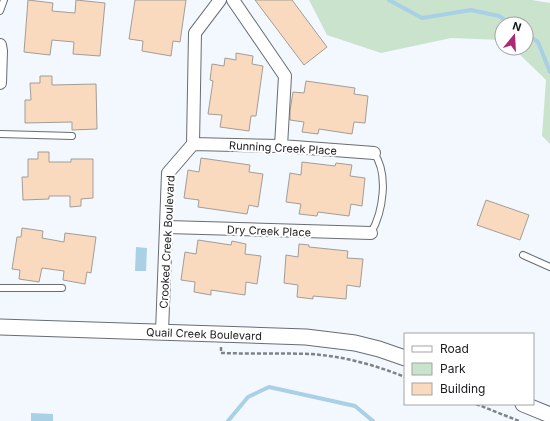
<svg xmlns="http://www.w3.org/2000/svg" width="550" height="421" font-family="Inter,sans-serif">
	<rect width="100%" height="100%" fill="#f2f8fe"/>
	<path fill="#cae3cc" d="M 309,0 L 532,0 L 550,3 L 550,144 L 542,136 L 546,80 L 513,48 L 526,48 L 526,24 L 502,24 L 502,40 L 451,38 L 381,53 L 327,35 Z"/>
	<path fill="#aad0e5" d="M 136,247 L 147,248 L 146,271 L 135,271 Z
		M 31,413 L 53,414 L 53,421 L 31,421 Z"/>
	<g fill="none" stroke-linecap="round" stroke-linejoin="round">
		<path stroke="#aad0e5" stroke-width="4" d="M 389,0 L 422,18 L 471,10 L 499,16 L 511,24
			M 526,34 L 538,42 L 550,72
			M 228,421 L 248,397 L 269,387 L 355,406 L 373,421"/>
	</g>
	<path fill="#f9dabf" stroke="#a39d97" d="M 28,0 L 53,3 L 52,11 L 75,13 L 76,0 L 105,3 L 100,56 L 73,54 L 74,42 L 52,40 L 50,55 L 24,52 Z
		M 135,0 L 186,0 L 180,42 L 173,41 L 171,56 L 142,51 L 143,41 L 129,39 Z
		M 255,0 L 292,0 L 327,47 L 304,65 Z
		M 236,53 L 253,56 L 252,64 L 263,66 L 256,116 L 251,116 L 249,131 L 220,127 L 222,115 L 208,114 L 213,81 L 210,80 L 212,64 L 224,66 L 225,58 L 236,60 Z
		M 40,76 L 52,76 L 52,85 L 96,84 L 97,129 L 72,130 L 72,122 L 25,123 L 25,100 L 31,100 L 30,83 L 40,83 Z
		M 306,81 L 355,88 L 354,94 L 368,96 L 365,123 L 354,122 L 352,134 L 319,129 L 318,134 L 302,132 L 304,122 L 290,120 L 290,111 L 293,92 L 304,93 Z
		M 38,152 L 49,152 L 49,162 L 71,162 L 71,159 L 93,159 L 93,198 L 81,199 L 81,206 L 70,207 L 70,196 L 49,196 L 49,199 L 23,200 L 22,177 L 28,177 L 28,159 L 38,159 Z
		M 201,158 L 250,165 L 249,172 L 263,174 L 258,207 L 249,205 L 247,214 L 198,207 L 199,200 L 184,198 L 188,170 L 199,172 Z
		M 302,162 L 335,166 L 336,163 L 352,165 L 350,176 L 365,178 L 362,206 L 351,204 L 349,216 L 318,212 L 317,216 L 299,214 L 301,204 L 286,202 L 290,173 L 301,175 Z
		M 486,200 L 529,215 L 520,240 L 477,225 Z
		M 22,228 L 43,231 L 42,238 L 64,242 L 65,233 L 96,237 L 91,273 L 87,272 L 85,284 L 63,280 L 64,271 L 42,268 L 39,282 L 19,279 L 20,270 L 12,269 L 17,237 L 21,237 Z
		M 198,240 L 231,245 L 232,241 L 246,244 L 245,254 L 261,256 L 257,284 L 246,282 L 245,295 L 211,290 L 211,295 L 194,292 L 195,282 L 181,280 L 185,252 L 196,254 Z
		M 299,244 L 309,245 L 309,247 L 348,251 L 347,258 L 363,259 L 360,287 L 347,285 L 346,299 L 313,296 L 313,299 L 297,297 L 298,285 L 284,283 L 286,255 L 298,257 Z"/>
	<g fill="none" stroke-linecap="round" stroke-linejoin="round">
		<g stroke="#686d73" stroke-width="8">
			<path id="service" d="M 0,11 L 4,0
				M 0,134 L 72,136
				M 371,233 C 383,212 389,174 374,153
				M 523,255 L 550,267
				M 0,288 L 62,288"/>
		</g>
		<g stroke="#686d73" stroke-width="14">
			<path id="minor" d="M 233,0 L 285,76 L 281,146
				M 0,45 L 1,51 L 0,83
				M 193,144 L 281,146 L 374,153
				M 167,227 L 371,233
				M 162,332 L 168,173 L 193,144 L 195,33 L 220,0"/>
		</g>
		<g stroke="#686d73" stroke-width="17">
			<path id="tertiary" d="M 0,327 L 306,337 L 355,343 L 379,349 L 405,358
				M 523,404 L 550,415"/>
		</g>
		<path stroke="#7f8387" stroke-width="2.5" stroke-dasharray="4 2" stroke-linecap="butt" d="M 221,347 L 221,353 C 250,354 280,353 310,354 C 343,356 375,365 405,377
			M 476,404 L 519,421"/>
		<use href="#service" stroke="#fff" stroke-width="6"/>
		<use href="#minor" stroke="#fff" stroke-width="12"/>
		<use href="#tertiary" stroke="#fff" stroke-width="15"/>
	</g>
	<g text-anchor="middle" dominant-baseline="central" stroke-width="4" stroke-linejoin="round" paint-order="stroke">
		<g font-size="11" fill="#191b1e" stroke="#fff">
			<text transform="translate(283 148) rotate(3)">Running Creek Place</text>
			<text transform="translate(269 231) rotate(2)">Dry Creek Place</text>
			<text transform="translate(167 242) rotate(-87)">Crooked Creek Boulevard</text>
			<text transform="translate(204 334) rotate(2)">Quail Creek Boulevard</text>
		</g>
	</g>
	<rect x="404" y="333" width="130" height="72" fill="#ffffff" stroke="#a3a4a5"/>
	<rect x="412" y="346" width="20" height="6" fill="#ffffff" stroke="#a3a4a5"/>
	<text x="440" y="353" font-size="12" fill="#191b1e">Road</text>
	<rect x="412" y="363" width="20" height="12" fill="#cae3cc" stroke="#a3a4a5"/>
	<text x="440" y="373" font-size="12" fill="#191b1e">Park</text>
	<rect x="412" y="383" width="20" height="12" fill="#f9dabf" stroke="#a3a4a5"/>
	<text x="440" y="393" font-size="12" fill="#191b1e">Building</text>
	<g transform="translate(514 36) rotate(18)"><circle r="19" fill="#ffffff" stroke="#a3a4a5"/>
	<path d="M0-3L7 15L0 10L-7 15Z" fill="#ab2976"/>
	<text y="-6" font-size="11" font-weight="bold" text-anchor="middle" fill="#191b1e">N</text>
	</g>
</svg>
